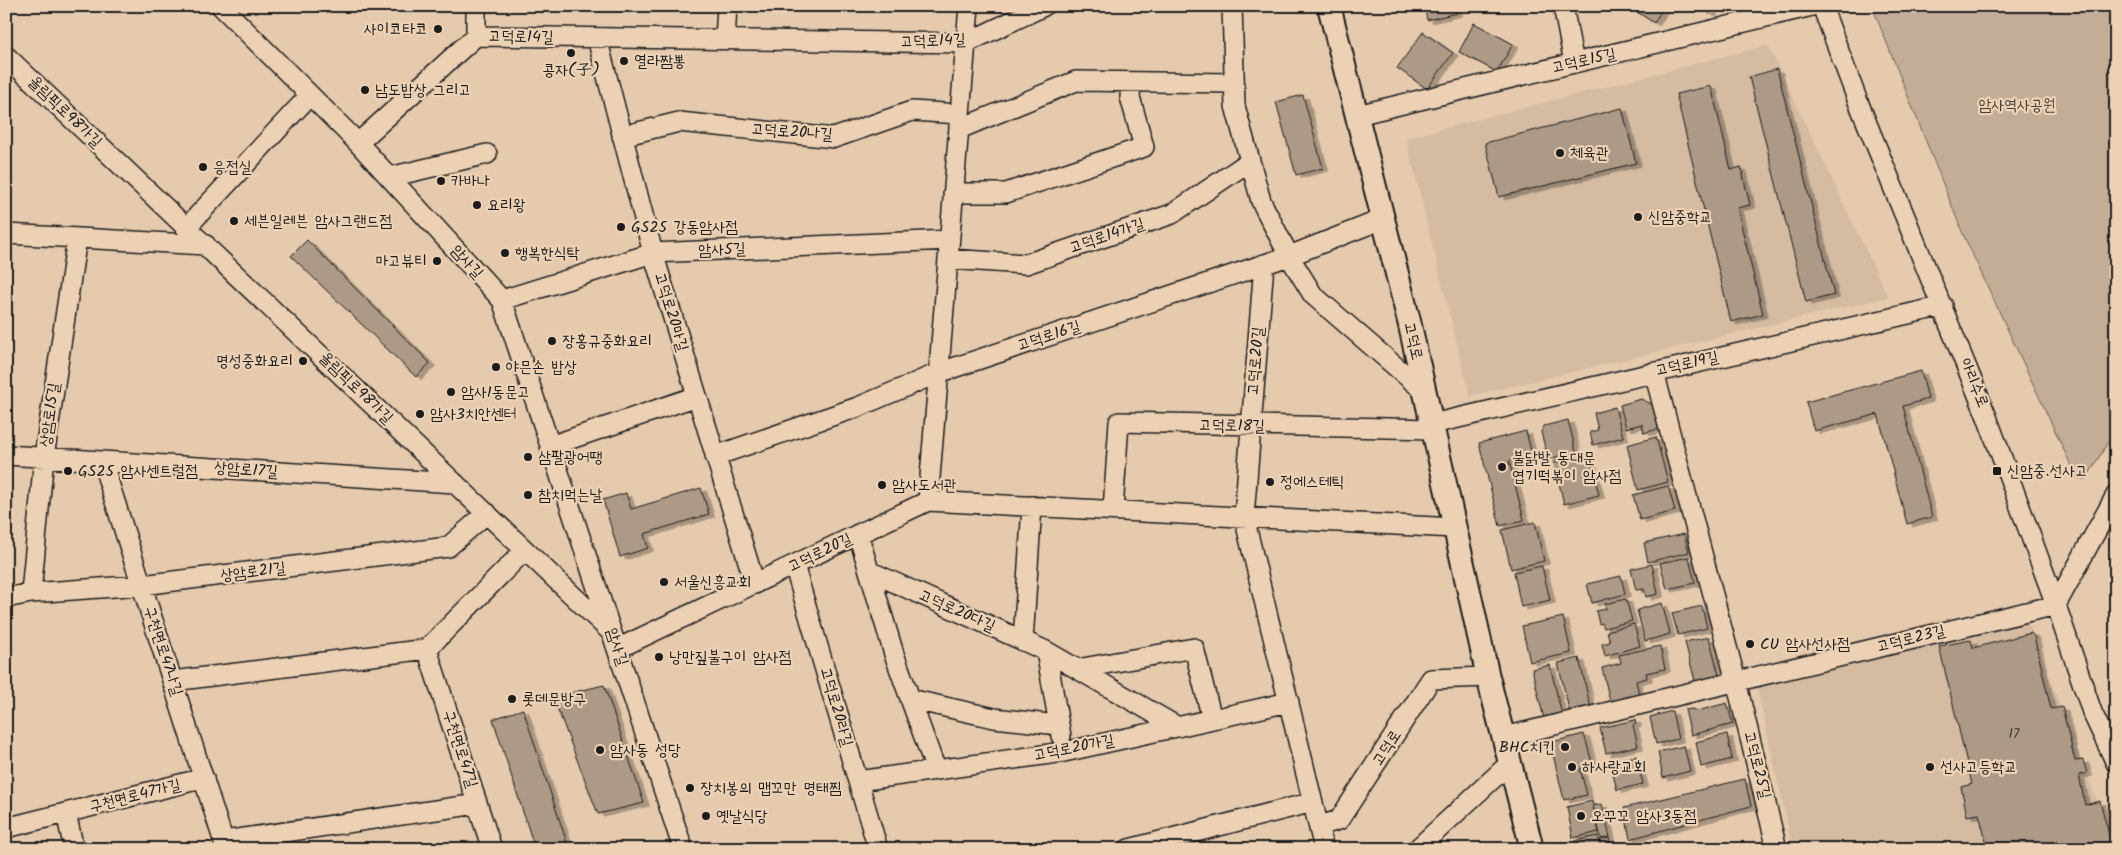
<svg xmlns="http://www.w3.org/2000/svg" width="2122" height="855" font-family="Kalam,'LXGW WenKai TC','Poor Story',sans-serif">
	<defs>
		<filter id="shadow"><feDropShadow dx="5.5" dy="3" stdDeviation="0" flood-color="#0004"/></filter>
	</defs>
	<rect width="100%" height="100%" fill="#e5caae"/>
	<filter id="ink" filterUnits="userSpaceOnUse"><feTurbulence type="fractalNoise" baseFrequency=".02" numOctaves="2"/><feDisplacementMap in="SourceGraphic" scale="10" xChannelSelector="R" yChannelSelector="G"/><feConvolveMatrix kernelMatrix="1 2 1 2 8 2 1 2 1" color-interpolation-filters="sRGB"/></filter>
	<g filter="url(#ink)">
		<path fill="#d4bba2" d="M 1768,45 L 1888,297 L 1470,396 L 1406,138 Z
			M 2028,622 L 2116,849 L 1793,849 L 1757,688 Z"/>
		<path fill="#c3ad96" stroke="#706459" d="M 1872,6 L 2116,6 L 2116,429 L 2086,479 L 2077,478 L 1963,234 Z"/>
		<path fill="#ac9986" stroke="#1c1c1c" filter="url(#shadow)" d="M 1424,6 L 1456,6 L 1457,13 L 1427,20 Z
			M 1628,6 L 1664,6 L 1654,23 Z
			M 1697,6 L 1715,6 L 1710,14 Z
			M 1474,23 L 1513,44 L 1497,72 L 1459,52 Z
			M 1423,32 L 1453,53 L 1427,89 L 1397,68 Z
			M 1777,69 L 1834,295 L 1806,302 L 1749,77 Z
			M 1711,86 L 1731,170 L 1741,167 L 1750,205 L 1737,208 L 1763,314 L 1731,322 L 1676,94 Z
			M 1303,95 L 1323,168 L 1296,175 L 1276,102 Z
			M 1622,108 L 1636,163 L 1499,197 L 1485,143 Z
			M 307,240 L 430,363 L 416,377 L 291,256 Z
			M 1921,371 L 1928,399 L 1903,406 L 1932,517 L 1907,524 L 1878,414 L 1814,431 L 1806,402 Z
			M 1641,399 L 1656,406 L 1661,428 L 1644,433 L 1642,424 L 1626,428 L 1620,405 Z
			M 1615,407 L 1623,437 L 1593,445 L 1590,432 L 1598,430 L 1594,413 Z
			M 1568,420 L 1576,452 L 1548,459 L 1541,432 L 1544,426 Z
			M 1526,431 L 1532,455 L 1509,461 L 1524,520 L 1500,526 L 1479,443 Z
			M 1656,437 L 1668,482 L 1638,490 L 1627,445 Z
			M 1589,454 L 1599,495 L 1564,504 L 1554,463 Z
			M 1668,486 L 1675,511 L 1640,520 L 1633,495 Z
			M 701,488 L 709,514 L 644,534 L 648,548 L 620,557 L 603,500 L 626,493 L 631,509 Z
			M 1535,522 L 1544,561 L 1511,569 L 1502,530 Z
			M 1684,534 L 1689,552 L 1648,562 L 1644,543 Z
			M 1689,557 L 1695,583 L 1667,589 L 1660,563 Z
			M 1652,564 L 1658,594 L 1646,597 L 1644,589 L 1636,590 L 1631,569 Z
			M 1542,566 L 1550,600 L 1521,607 L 1514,572 Z
			M 1621,576 L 1625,594 L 1592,603 L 1587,584 Z
			M 1626,599 L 1632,621 L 1604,628 L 1602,623 L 1599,624 L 1596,611 L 1606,609 L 1605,604 Z
			M 1662,603 L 1670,634 L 1645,641 L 1637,610 Z
			M 1702,606 L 1707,628 L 1678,635 L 1672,613 Z
			M 1563,617 L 1571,653 L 1530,662 L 1522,626 Z
			M 1634,624 L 1640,646 L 1605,656 L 1602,644 L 1610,642 L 1607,631 Z
			M 2031,633 L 2034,636 L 2051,709 L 2062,707 L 2075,761 L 2083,760 L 2087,773 L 2079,775 L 2085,805 L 2100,801 L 2113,849 L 1988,849 L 1979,814 L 1967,816 L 1961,787 L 1972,784 L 1939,646 L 1971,640 L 1973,648 Z
			M 1709,637 L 1720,679 L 1696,685 L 1685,642 Z
			M 1660,646 L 1665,669 L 1646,673 L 1647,678 L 1636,681 L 1640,698 L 1611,705 L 1602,668 L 1621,663 L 1619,655 Z
			M 1579,658 L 1591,709 L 1570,714 L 1558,663 Z
			M 1550,665 L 1562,715 L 1544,719 L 1532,669 Z
			M 604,685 L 644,803 L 598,814 L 553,697 Z
			M 1727,703 L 1733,724 L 1691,735 L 1685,710 L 1692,709 L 1697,711 Z
			M 523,709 L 569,849 L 535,849 L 493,719 Z
			M 1672,711 L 1678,739 L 1656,744 L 1650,717 Z
			M 1635,720 L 1636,724 L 1633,725 L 1638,746 L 1606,753 L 1600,728 Z
			M 1584,734 L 1593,766 L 1580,769 L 1587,795 L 1564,800 L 1551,746 L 1556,741 Z
			M 1727,734 L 1732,759 L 1701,767 L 1696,742 Z
			M 1684,746 L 1690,771 L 1663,778 L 1658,752 Z
			M 1636,756 L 1643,784 L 1617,790 L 1610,762 Z
			M 1745,779 L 1751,806 L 1630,839 L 1624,808 Z
			M 1592,801 L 1599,832 L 1573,838 L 1567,807 Z
			M 1602,804 L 1610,837 L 1601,839 L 1593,806 Z
			M 1598,836 L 1601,849 L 1576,849 L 1574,841 Z
			M 1609,838 L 1612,849 L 1602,849 L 1600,840 Z"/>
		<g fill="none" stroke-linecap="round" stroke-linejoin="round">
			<g stroke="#1c1c1c" stroke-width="22">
				<path id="minor" d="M 221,6 L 358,143 L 502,300 L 683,849
					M 476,6 L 476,36
					M 1232,6 L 1235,106 L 1261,201 L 1289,256 L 1313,295 L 1425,392
					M 1563,6 L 1574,63
					M 1822,6 L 1857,99 L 1987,417 L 2056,605 L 2092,712 L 2116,763
					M 597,38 L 653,253 L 755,584
					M 725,40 L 727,6
					M 6,56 L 610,631
					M 1357,115 L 1812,6
					M 959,129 L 1076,81 L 1233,83
					M 622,136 L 679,122 L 834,138 L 912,111 L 960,114
					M 358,143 L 476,36 L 966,43 L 1044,6
					M 390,177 L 487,154
					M 953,193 L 1006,193 L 1144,147 L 1130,97 L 1131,82
					M 187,227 L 310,95
					M 6,234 L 206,245
					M 948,259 L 1026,264 L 1172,214 L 1250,161
					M 1264,264 L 1244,517 L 1324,849
					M 502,300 L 653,253 L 949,240
					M 1654,372 L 1736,681 L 1777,849
					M 1432,424 L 1943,306
					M 550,446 L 697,396
					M 6,455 L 455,483
					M 715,456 L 858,407 L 938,373 L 1289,256 L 1383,219
					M 102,461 L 226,849
					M 928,501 L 969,6
					M 1113,510 L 1119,422 L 1433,429
					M 858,534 L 894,654 L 936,770
					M 794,565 L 878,849
					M 869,571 L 1046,651 L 1178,727
					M 31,593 L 44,457 L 77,238
					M 6,598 L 31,593 L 142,585 L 448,547 L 487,513
					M 1023,641 L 1032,506
					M 427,649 L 492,849
					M 617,649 L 928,501 L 1455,528
					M 1046,651 L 1061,736
					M 1077,669 L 1194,648 L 1212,719
					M 173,681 L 427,649 L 525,550
					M 910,699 L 994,718 L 1059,725
					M 1504,737 L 2056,605 L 2116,495
					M 858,781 L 1064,752 L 1289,702
					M 66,813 L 74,849
					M 1319,826 L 1339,820 L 1431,679 L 1488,677
					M 6,828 L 204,778
					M 224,841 L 477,804
					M 1129,849 L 1313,802
					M 1417,849 L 1510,763"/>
			</g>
			<g stroke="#1c1c1c" stroke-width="26">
				<path id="major" d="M 1329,6 L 1409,321 L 1488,677 L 1532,849"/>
			</g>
			<use href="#minor" stroke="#edd1b4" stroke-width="19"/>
			<use href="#major" stroke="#edd1b4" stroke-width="22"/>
		</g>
	</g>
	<g fill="#1c1c1c" stroke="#edd1b4" stroke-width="2">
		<circle cx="438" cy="29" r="5"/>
		<circle cx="571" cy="53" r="5"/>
		<circle cx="624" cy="61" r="5"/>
		<circle cx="365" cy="90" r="5"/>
		<circle cx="1560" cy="153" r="5"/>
		<circle cx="203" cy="167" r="5"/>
		<circle cx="441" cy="181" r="5"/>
		<circle cx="477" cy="205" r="5"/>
		<circle cx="1638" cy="217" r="5"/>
		<circle cx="234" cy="221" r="5"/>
		<circle cx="621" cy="227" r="5"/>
		<circle cx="505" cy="253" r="5"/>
		<circle cx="437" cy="261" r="5"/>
		<circle cx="552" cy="341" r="5"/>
		<circle cx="303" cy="361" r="5"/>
		<circle cx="496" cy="367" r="5"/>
		<circle cx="451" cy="392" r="5"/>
		<circle cx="420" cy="414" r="5"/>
		<circle cx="528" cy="457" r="5"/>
		<circle cx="1502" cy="467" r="5"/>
		<circle cx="68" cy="471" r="5"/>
		<rect x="1992" y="466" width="10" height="10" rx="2.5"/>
		<circle cx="1270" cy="482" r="5"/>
		<circle cx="882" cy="485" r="5"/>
		<circle cx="528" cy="495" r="5"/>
		<circle cx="664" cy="582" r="5"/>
		<circle cx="1750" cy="644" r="5"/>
		<circle cx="659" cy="657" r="5"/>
		<circle cx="512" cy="699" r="5"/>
		<circle cx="1565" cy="747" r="5"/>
		<circle cx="600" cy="750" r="5"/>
		<circle cx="1572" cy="767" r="5"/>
		<circle cx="1930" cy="767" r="5"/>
		<circle cx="690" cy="788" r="5"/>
		<circle cx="706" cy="816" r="5"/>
		<circle cx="1581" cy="816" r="5"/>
	</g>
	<g text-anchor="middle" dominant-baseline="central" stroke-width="4.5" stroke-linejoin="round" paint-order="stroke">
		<g font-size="14" fill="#403b36">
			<text x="2014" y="734">17</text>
		</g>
		<g font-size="16" fill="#1c1c1c" stroke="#edd1b4" text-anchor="start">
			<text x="428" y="29" text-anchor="end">사이코타코</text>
			<text x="634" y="61">열라짬뽕</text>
			<text x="571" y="70" text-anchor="middle">콩자(子)</text>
			<text x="375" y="90">남도밥상 그리고</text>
			<text x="1570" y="153">체육관</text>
			<text x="213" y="167">응접실</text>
			<text x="451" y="181">카바나</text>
			<text x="487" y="205">요리왕</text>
			<text x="1648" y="217">신암중학교</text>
			<text x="244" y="221">세븐일레븐 암사그랜드점</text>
			<text x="631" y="227">GS25 강동암사점</text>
			<text x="515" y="253">행복한식탁</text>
			<text x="427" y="261" text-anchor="end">마고뷰티</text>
			<text x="562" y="341">장홍규중화요리</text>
			<text x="293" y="361" text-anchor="end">명성중화요리</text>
			<text x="506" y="367">야믄손 밥상</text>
			<text x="461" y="392">암사1동문고</text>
			<text x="430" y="414">암사3치안센터</text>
			<text x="538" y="457">삼팔광어땡</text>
			<text x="1512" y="458">불닭발 동대문<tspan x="1512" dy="18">엽기떡볶이 암사점</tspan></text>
			<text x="78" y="471">GS25 암사센트럴점</text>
			<text x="2007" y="471">신암중.선사고</text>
			<text x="1280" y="482">정에스테틱</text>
			<text x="892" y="485">암사도서관</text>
			<text x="538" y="495">참치먹는날</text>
			<text x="674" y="582">서울신흥교회</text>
			<text x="1760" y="644">CU 암사선사점</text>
			<text x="669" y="657">낭만짚불구이 암사점</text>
			<text x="522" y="699">롯데문방구</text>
			<text x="1555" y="747" text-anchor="end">BHC치킨</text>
			<text x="610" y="750">암사동 성당</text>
			<text x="1582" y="767">하사랑교회</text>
			<text x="1940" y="767">선사고등학교</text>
			<text x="700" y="788">장치봉의 맵꼬만 명태찜</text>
			<text x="716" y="816">옛날식당</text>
			<text x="1591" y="816">오꾸꼬 암사3동점</text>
		</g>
		<g font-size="16" fill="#1c1c1c" stroke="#edd1b4">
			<text transform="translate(521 37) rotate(1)">고덕로14길</text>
			<text transform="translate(933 41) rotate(-2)">고덕로14길</text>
			<text transform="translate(1584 61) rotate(-13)">고덕로15길</text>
			<text transform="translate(65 112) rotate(44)">올림픽로98가길</text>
			<text transform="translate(792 132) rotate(4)">고덕로20나길</text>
			<text transform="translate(1107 236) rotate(-19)">고덕로14가길</text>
			<text transform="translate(722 250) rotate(-2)">암사5길</text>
			<text transform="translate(467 262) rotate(48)">암사길</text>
			<text transform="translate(671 312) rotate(73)">고덕로20마길</text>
			<text transform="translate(1049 336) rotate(-18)">고덕로16길</text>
			<text transform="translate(1413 341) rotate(77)">고덕로</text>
			<text transform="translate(1256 361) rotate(-85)">고덕로20길</text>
			<text transform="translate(1687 364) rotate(-13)">고덕로19길</text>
			<text transform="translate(1974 383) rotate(68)">아리수로</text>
			<text transform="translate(356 388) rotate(44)">올림픽로98가길</text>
			<text transform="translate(50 415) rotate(-82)">상암로15길</text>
			<text transform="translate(1232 426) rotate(1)">고덕로18길</text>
			<text transform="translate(246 470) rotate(4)">상암로17길</text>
			<text transform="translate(820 553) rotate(-26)">고덕로20길</text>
			<text transform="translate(253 572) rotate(-7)">상암로21길</text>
			<text transform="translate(957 611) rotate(24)">고덕로20다길</text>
			<text transform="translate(1911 639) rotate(-14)">고덕로23길</text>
			<text transform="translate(617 647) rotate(72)">암사길</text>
			<text transform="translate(163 651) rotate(72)">구천면로47나길</text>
			<text transform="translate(836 707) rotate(74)">고덕로20라길</text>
			<text transform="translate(1074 748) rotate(-11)">고덕로20가길</text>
			<text transform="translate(1387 748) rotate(-57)">고덕로</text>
			<text transform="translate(460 749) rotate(72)">구천면로47길</text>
			<text transform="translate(1757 765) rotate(76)">고덕로25길</text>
			<text transform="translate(135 796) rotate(-14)">구천면로47가길</text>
		</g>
		<g font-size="16" fill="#46403a" stroke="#edd1b4">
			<text x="2017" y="105">암사역사공원</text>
		</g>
	</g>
	<rect width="2122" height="855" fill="none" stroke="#edd1b4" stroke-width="25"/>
	<rect x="12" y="12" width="2097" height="830" fill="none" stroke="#1c1c1c" stroke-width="2" filter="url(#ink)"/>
</svg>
